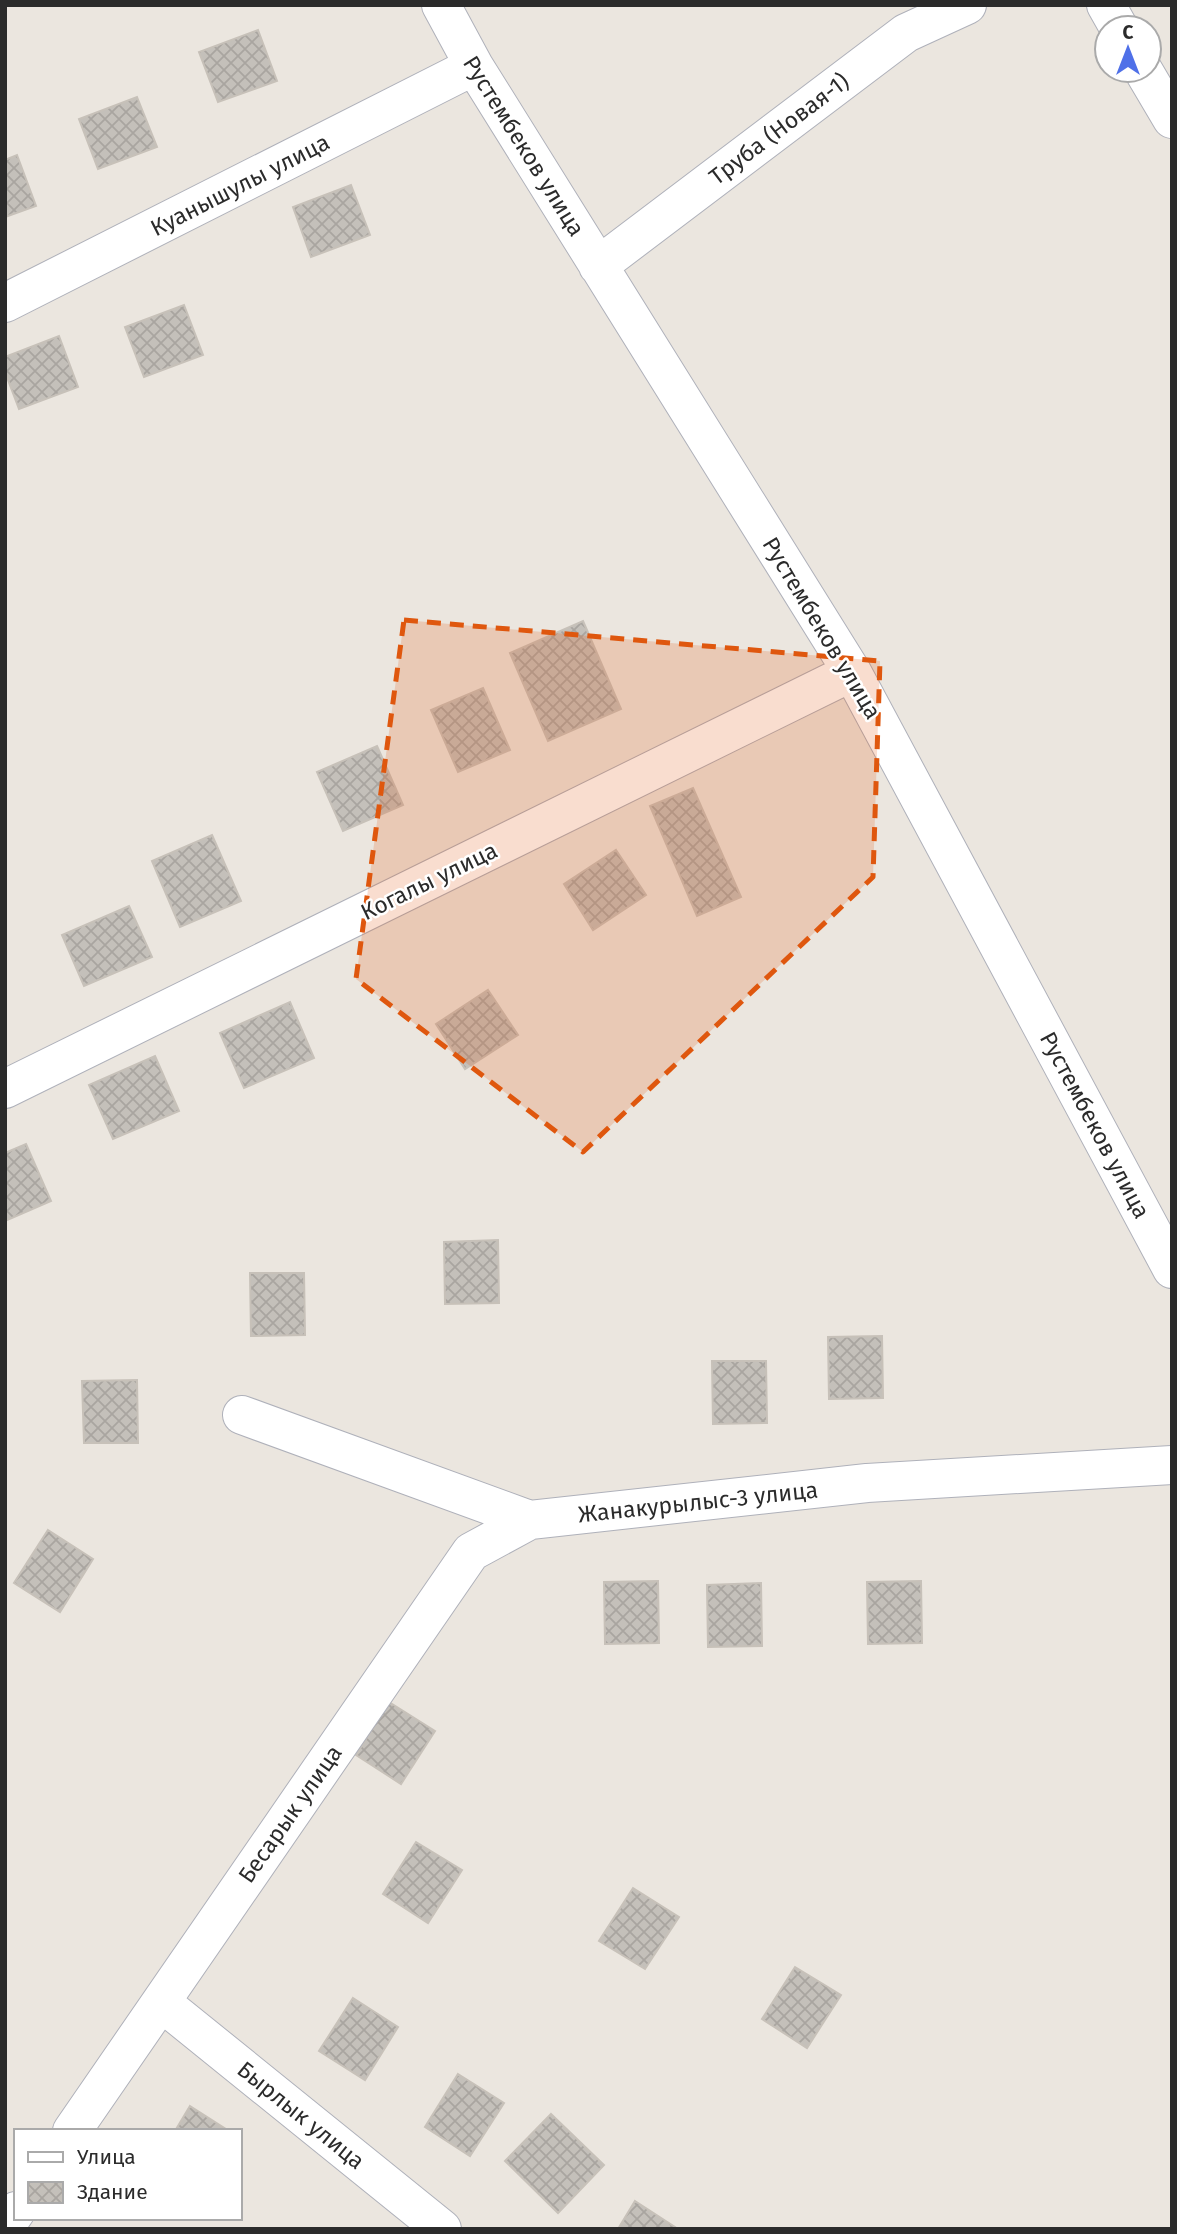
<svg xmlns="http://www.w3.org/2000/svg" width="1177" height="2234" font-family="'Fira Sans',sans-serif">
	<defs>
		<pattern id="building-cross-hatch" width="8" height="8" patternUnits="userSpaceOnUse" patternTransform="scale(1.75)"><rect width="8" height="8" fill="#c4c0ba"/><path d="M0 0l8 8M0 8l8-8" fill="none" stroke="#a9a5a0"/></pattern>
	</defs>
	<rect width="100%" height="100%" fill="#ebe6df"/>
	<path fill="url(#building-cross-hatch)" stroke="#c7c1b9" stroke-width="2" d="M 258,30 L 277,81 L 218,102 L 199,52 Z
		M 137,97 L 157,147 L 98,169 L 79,119 Z
		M 17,155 L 36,206 L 5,217 L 5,160 Z
		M 351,185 L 370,235 L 311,257 L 293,207 Z
		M 184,305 L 203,355 L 144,377 L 125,327 Z
		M 59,336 L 78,387 L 19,409 L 5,372 L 5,357 Z
		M 583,621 L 621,709 L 548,741 L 510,653 Z
		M 483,688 L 510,750 L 458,772 L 431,710 Z
		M 377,746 L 403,805 L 343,831 L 317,772 Z
		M 693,788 L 741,897 L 697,916 L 650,806 Z
		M 212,835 L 241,901 L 180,927 L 152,861 Z
		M 616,850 L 646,895 L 593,930 L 564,884 Z
		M 129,906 L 152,957 L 84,986 L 62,935 Z
		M 488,990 L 518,1035 L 465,1069 L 436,1024 Z
		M 290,1002 L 314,1058 L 244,1088 L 220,1033 Z
		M 155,1056 L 179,1111 L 113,1139 L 89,1085 Z
		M 26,1144 L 51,1201 L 5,1221 L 5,1153 Z
		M 498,1240 L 499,1303 L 445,1304 L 444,1242 Z
		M 250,1273 L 304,1273 L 305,1335 L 251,1336 Z
		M 882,1336 L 883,1398 L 829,1399 L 828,1337 Z
		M 712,1361 L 766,1361 L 767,1423 L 713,1424 Z
		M 137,1380 L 138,1443 L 84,1443 L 82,1381 Z
		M 48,1530 L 93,1559 L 60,1612 L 14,1583 Z
		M 658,1581 L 659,1643 L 605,1644 L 604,1582 Z
		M 921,1581 L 922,1643 L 868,1644 L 867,1582 Z
		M 761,1583 L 762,1646 L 708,1647 L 707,1585 Z
		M 389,1702 L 435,1731 L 401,1784 L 356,1755 Z
		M 416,1842 L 462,1870 L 428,1923 L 383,1894 Z
		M 633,1888 L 679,1917 L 645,1969 L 599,1941 Z
		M 795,1967 L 841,1995 L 807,2048 L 762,2019 Z
		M 353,1998 L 398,2027 L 365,2080 L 319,2051 Z
		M 458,2074 L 504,2103 L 470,2156 L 425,2127 Z
		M 190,2106 L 229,2131 L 175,2131 Z
		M 551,2114 L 604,2165 L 558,2213 L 505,2161 Z
		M 635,2201 L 678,2229 L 618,2229 Z"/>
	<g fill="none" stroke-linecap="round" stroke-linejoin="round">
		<g stroke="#afb1ba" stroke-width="40">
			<path id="minor" d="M 441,5 L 474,66 L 852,672 L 1172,1269
				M 1106,5 L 1119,28
				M 1143,70 L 1172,119
				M 598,266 L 906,33 L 967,5
				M 5,303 L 474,66
				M 5,1089 L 852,672
				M 242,1415 L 530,1520 L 867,1483 L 1172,1465
				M 161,2002 L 442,2229
				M 72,2131 L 471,1552 L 530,1520
				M 5,2227 L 16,2211"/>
		</g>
		<use href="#minor" stroke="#fff" stroke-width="38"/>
	</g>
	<path fill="#df570e" fill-opacity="0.2" stroke="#df570e" stroke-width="5" stroke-dasharray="14 9" stroke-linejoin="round" d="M 404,620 L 880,661 L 873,877 L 583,1152 L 356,979 Z"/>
	<g text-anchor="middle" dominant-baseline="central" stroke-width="5" stroke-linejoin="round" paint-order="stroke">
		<g font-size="23" fill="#2b2b2b" stroke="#fff">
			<text transform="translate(779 129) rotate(-37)">Труба (Новая-1)</text>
			<text transform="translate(524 146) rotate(58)">Рустембеков улица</text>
			<text transform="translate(240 185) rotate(-27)">Куанышулы улица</text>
			<text transform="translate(822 628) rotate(59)">Рустембеков улица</text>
			<text transform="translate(429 881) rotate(-26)">Когалы улица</text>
			<text transform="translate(1095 1125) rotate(62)">Рустембеков улица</text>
			<text transform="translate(698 1502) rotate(-6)">Жанакурылыс-3 улица</text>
			<text transform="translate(290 1814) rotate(-55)">Бесарык улица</text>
			<text transform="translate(301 2115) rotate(39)">Бырлык улица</text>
		</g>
	</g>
	<rect width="1177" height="2234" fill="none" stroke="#2b2b2b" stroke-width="14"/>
	<rect x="14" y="2129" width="228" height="91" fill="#ffffff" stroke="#aaaaaa" stroke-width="2"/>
	<rect x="28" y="2152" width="35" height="10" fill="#ffffff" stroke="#aaaaaa" stroke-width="2"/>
	<text x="77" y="2164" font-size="21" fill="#2b2b2b">Улица</text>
	<rect x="28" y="2182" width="35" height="21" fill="url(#building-cross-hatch)" stroke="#aaaaaa" stroke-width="2"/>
	<text x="77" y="2199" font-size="21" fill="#2b2b2b">Здание</text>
	<g transform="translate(1128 49)"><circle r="33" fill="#ffffff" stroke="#aaaaaa" stroke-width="2"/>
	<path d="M0-5L12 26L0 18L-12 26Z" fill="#4f70e8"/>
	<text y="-10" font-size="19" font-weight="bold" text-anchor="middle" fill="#2b2b2b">С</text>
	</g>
</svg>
